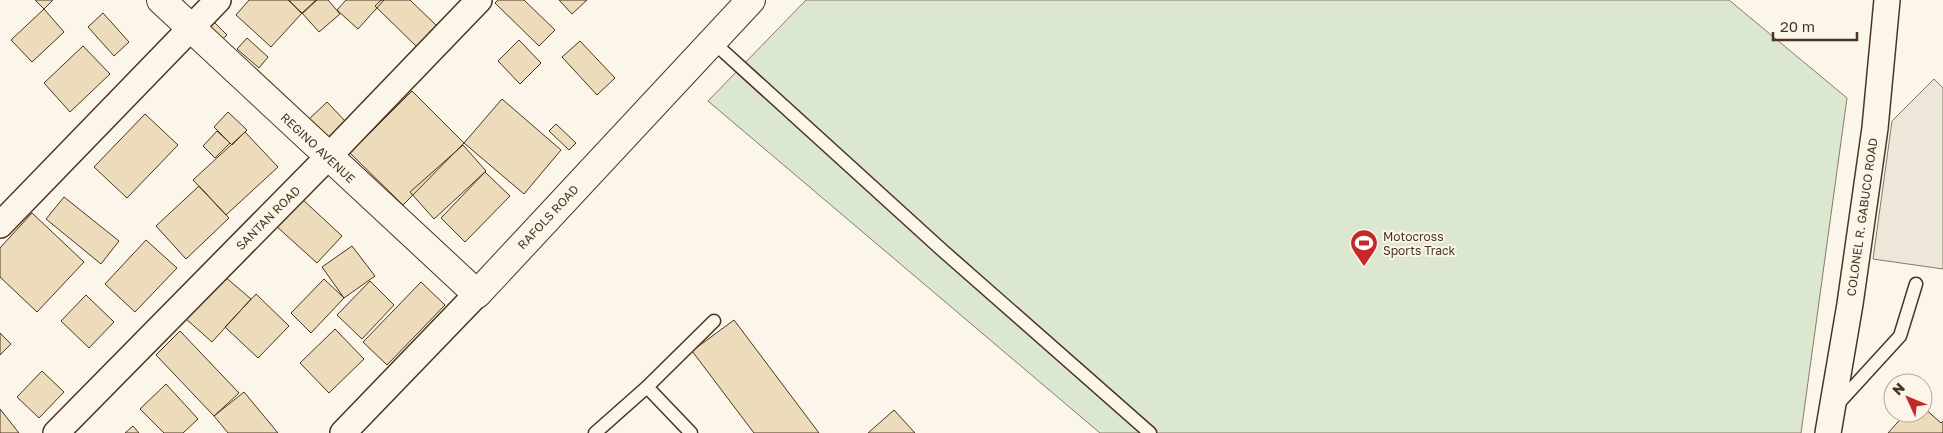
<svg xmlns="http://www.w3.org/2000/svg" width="1943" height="433" font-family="'Golos Text',sans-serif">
	<rect width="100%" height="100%" fill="#fbf6e9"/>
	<path fill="#dce7d0" stroke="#887966" d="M 806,0 L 1729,0 L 1847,98 L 1801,433 L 1100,433 L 708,101 Z"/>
	<path fill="#ede7d9" stroke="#887966" d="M 1934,79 L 1943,88 L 1943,269 L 1873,259 L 1892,121 Z"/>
	<path fill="#ecdcbc" stroke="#4a3520" d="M 35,0 L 53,0 L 44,9 Z
		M 249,0 L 288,0 L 302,13 L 271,47 L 236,15 Z
		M 289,0 L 317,0 L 302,14 Z
		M 316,0 L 328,0 L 340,14 L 319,32 L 302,13 Z
		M 346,0 L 384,0 L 358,29 L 337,10 Z
		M 381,0 L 410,0 L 438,27 L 418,48 L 375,6 Z
		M 498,0 L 524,0 L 555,30 L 539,46 L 495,3 Z
		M 559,0 L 587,0 L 572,14 Z
		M 44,9 L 64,32 L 32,62 L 11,40 Z
		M 103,13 L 129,42 L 114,56 L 88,27 Z
		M 207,15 L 227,35 L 213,48 Z
		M 247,38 L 268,57 L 259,68 L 237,49 Z
		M 519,40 L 541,63 L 520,84 L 498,61 Z
		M 580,41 L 615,78 L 597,95 L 562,57 Z
		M 83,46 L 110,74 L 70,112 L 44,83 Z
		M 412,91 L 464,143 L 403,205 L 350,153 Z
		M 502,99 L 561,150 L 524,194 L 464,143 Z
		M 327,102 L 348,124 L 327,144 L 306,122 Z
		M 228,112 L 247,130 L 232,145 L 214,127 Z
		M 145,114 L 178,145 L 127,198 L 94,167 Z
		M 556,124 L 576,143 L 569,150 L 549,131 Z
		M 217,131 L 230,143 L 215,158 L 203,146 Z
		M 245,132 L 278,167 L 226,215 L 193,180 Z
		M 463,145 L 486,171 L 434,219 L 410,192 Z
		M 485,172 L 510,196 L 465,242 L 441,218 Z
		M 199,186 L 229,218 L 186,259 L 156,226 Z
		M 64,197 L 119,241 L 101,264 L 46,219 Z
		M 301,198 L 342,236 L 317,263 L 275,225 Z
		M 32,213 L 84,262 L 37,312 L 0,277 L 0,248 Z
		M 146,240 L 177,268 L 135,312 L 105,284 Z
		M 352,246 L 375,276 L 344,298 L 322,267 Z
		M 224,276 L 251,299 L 212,342 L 186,319 Z
		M 324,279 L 344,298 L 311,333 L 291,313 Z
		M 370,281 L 394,305 L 362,339 L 337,315 Z
		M 421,282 L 445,305 L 387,365 L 363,342 Z
		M 256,294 L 289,326 L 258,358 L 225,327 Z
		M 86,295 L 114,322 L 89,348 L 61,321 Z
		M 734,320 L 819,433 L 754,433 L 692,351 Z
		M 335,329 L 364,359 L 329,393 L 300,363 Z
		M 180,331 L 239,393 L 214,416 L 156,355 Z
		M 0,333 L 11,344 L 0,355 Z
		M 42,371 L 64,392 L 39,418 L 17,397 Z
		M 166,384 L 198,419 L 183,433 L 164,433 L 140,409 Z
		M 244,392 L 278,433 L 228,433 L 214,416 Z
		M 1923,407 L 1941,423 L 1943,421 L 1943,433 L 1888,433 L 1906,413 L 1923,413 Z
		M 0,409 L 19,433 L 0,433 Z
		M 894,410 L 915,433 L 868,433 Z
		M 133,426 L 139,433 L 125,433 Z"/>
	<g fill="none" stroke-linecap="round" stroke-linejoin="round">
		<g stroke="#4a3520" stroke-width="15">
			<path id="lane" d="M 712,41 L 942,250 L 1150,433
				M 647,387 L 691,433
				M 1836,406 L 1900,336 L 1916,284
				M 595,433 L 647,387 L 714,321"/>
		</g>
		<g stroke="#4a3520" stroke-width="28">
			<path id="street" d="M 0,225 L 218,0
				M 56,433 L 328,157 L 479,0
				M 343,433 L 477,294
				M 1828,433 L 1850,304 L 1875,128 L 1887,0"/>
		</g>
		<g stroke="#4a3520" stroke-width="30">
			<path id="secondary" d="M 161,0 L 477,294 L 751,0"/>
		</g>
		<use href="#lane" stroke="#fbf6e9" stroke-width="12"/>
		<use href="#street" stroke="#fbf6e9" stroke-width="25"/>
		<use href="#secondary" stroke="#fbf6e9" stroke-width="28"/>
	</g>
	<defs>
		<g id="stadium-pin" transform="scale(1.4375)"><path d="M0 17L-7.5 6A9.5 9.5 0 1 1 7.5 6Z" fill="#c62828" stroke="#fbf6e9"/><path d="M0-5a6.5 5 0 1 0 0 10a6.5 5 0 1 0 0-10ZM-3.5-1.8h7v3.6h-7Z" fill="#fff"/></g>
	</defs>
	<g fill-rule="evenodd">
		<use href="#stadium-pin" x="1364" y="243"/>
	</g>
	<g text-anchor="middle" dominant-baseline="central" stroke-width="4" stroke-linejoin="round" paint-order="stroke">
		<g font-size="12" fill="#4a3520" stroke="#fbf6e9">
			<text transform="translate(318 148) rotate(43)">REGINO AVENUE</text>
			<text transform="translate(548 217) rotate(-47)">RAFOLS ROAD</text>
			<text transform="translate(1862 217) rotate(-82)">COLONEL R. GABUCO ROAD</text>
			<text transform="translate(268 218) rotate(-45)">SANTAN ROAD</text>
		</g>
		<g font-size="12" fill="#4a3520" stroke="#fbf6e9" text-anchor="start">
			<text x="1383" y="236">Motocross<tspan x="1383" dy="14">Sports Track</tspan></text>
		</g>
	</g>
	<g transform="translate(1908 398) rotate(314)"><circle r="24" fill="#fbf6e9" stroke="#b4a999"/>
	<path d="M0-4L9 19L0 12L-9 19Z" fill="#c62828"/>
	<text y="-8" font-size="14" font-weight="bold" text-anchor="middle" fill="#4a3520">N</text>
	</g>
	<path d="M1773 32v8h84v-8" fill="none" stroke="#4a3520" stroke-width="2.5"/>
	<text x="1780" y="32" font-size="15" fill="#4a3520" stroke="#fbf6e9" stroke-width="4" paint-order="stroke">20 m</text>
</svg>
